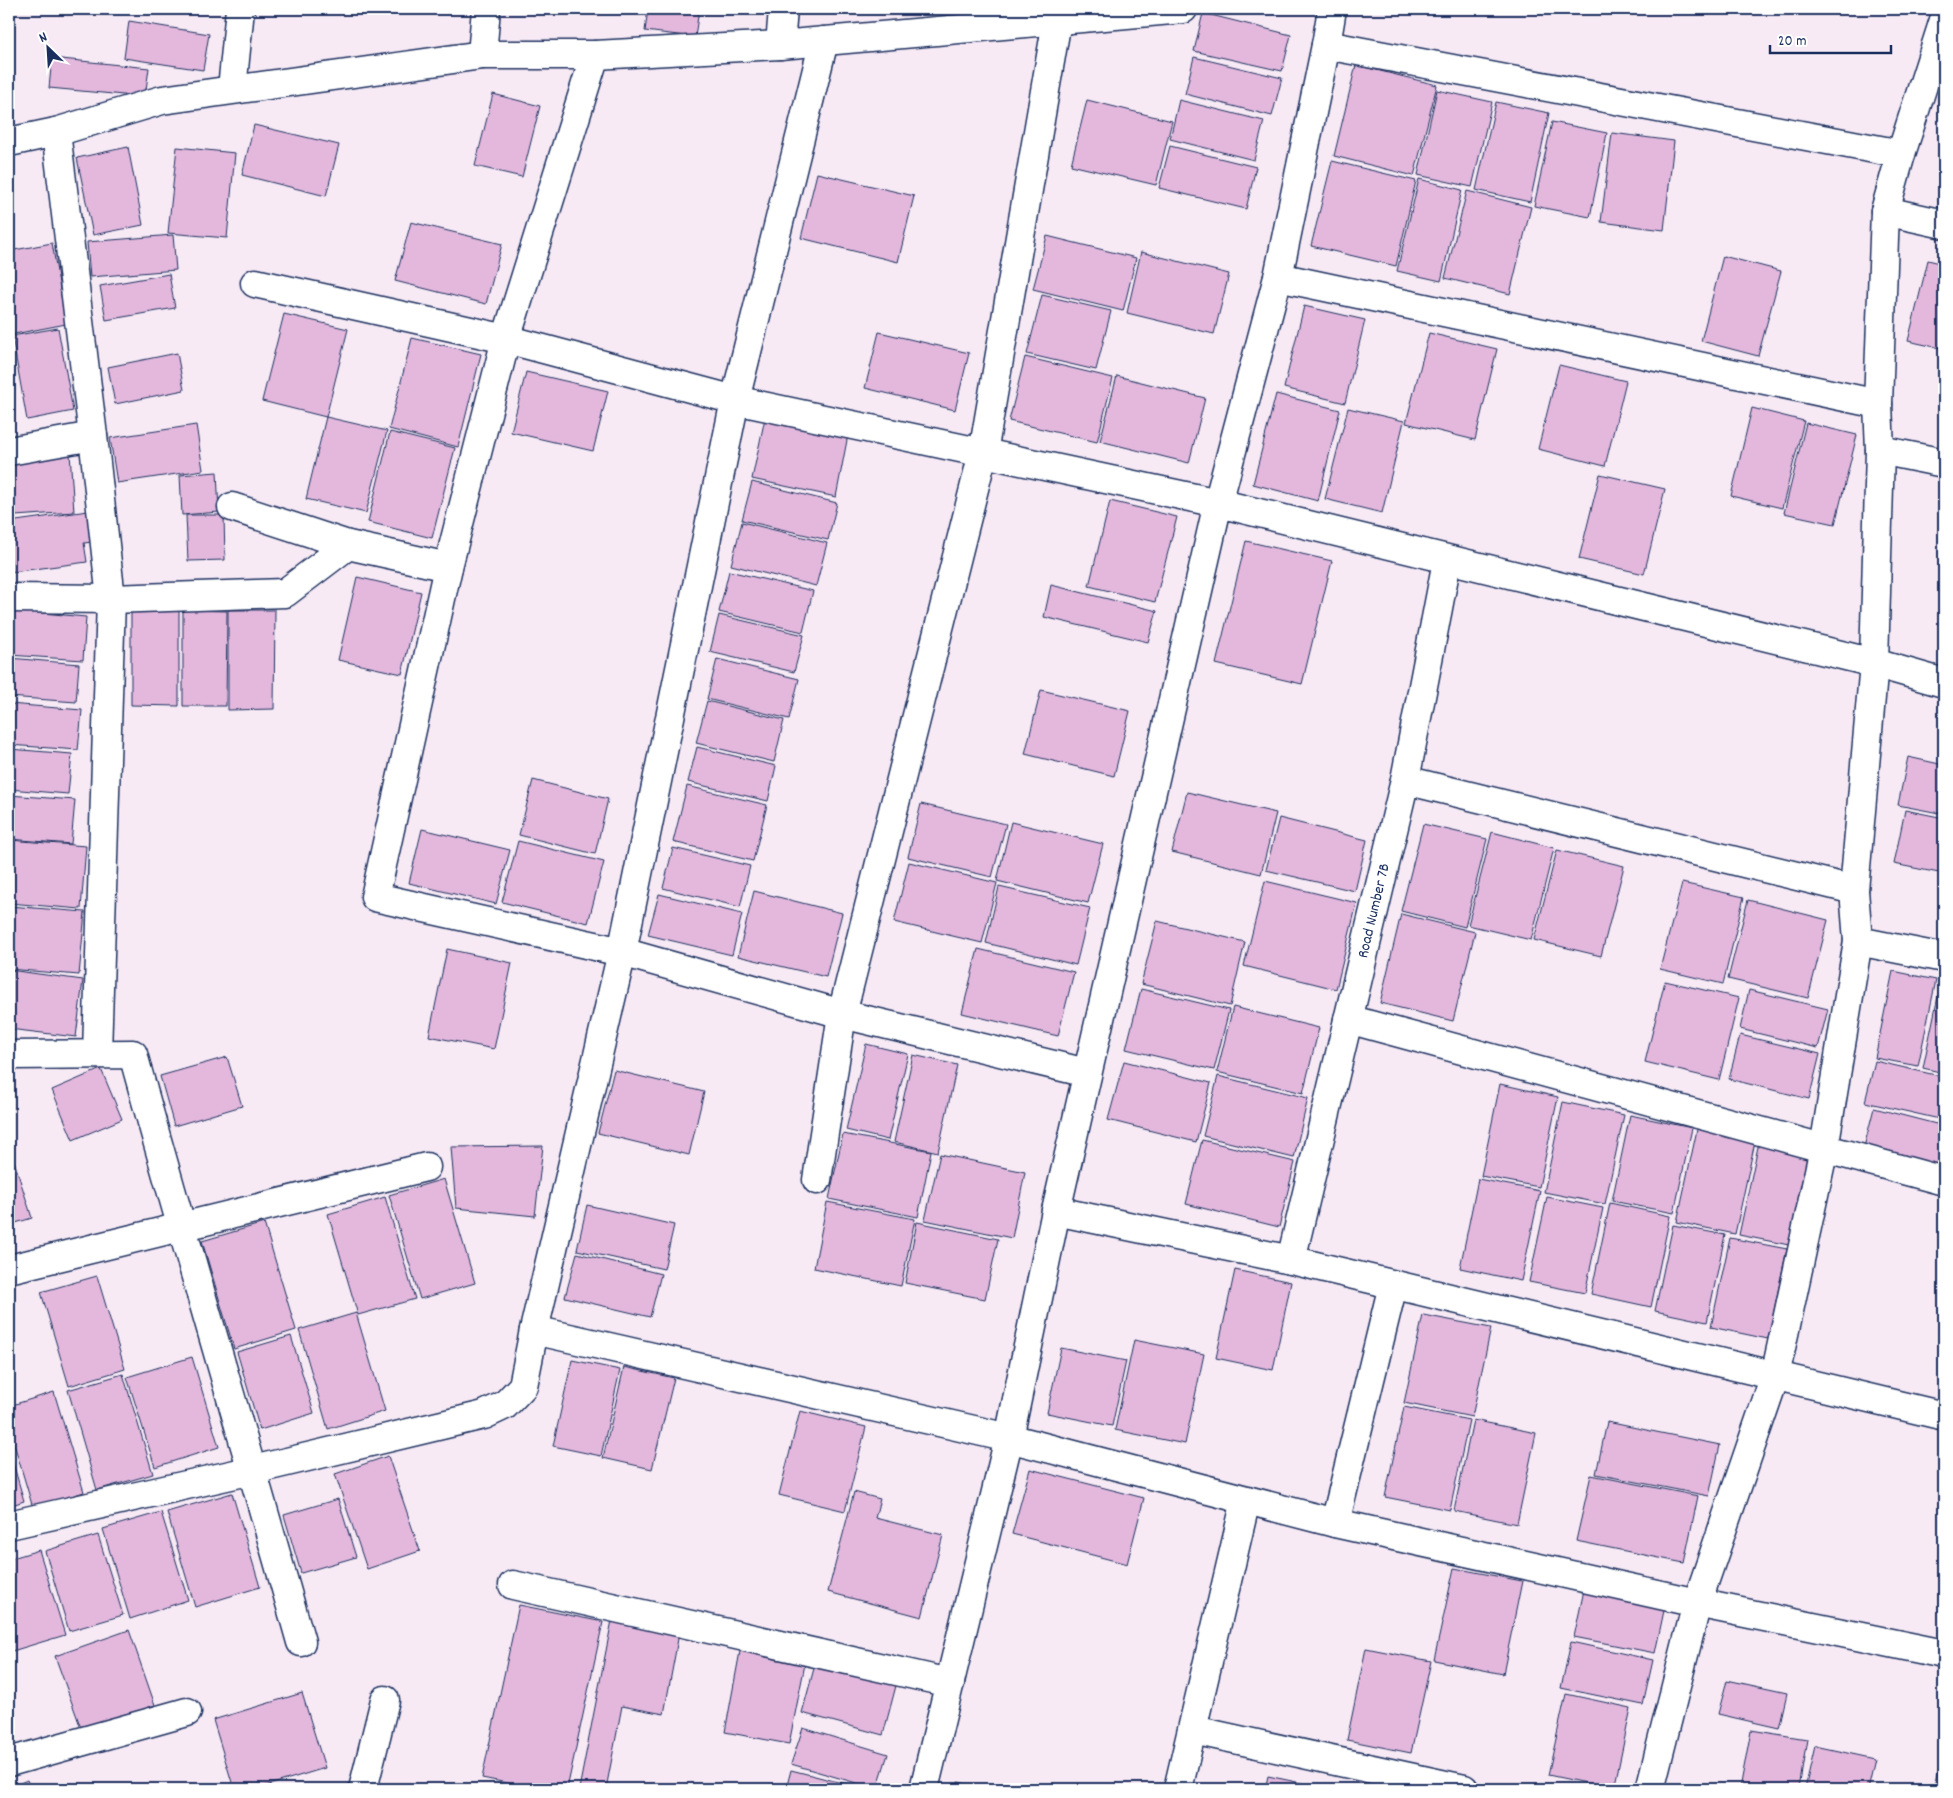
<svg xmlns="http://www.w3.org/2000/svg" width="1953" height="1798" font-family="Dekko,sans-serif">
	<rect width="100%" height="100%" fill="#f7eaf5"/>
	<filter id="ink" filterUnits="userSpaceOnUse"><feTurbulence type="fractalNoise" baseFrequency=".02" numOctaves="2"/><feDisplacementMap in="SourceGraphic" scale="10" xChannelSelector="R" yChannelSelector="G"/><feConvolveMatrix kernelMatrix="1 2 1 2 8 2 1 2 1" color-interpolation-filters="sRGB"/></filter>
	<g filter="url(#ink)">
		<path fill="#e4b8dd" stroke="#1b2f5e" d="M 648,9 L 699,9 L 695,37 L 645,31 Z
			M 1203,13 L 1291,35 L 1282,71 L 1194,51 Z
			M 129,21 L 209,34 L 203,70 L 124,58 Z
			M 1194,57 L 1282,78 L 1272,116 L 1185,94 Z
			M 52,58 L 149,68 L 145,97 L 49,88 Z
			M 1356,65 L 1437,85 L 1414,176 L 1334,156 Z
			M 1437,90 L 1492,102 L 1472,187 L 1418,175 Z
			M 493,94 L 540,106 L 522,177 L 475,166 Z
			M 1087,100 L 1172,121 L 1156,185 L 1071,165 Z
			M 1179,100 L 1264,121 L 1254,160 L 1170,139 Z
			M 1496,102 L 1549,113 L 1530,202 L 1476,190 Z
			M 1552,122 L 1607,133 L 1590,217 L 1534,206 Z
			M 254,125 L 339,145 L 326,196 L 242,175 Z
			M 1612,133 L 1674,141 L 1664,230 L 1601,222 Z
			M 1170,146 L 1256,167 L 1246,209 L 1159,188 Z
			M 128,147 L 143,225 L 93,235 L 77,158 Z
			M 177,147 L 235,153 L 227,238 L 168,233 Z
			M 1332,161 L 1416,181 L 1396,266 L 1311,246 Z
			M 817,173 L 914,196 L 898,262 L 801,238 Z
			M 1419,179 L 1462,190 L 1441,281 L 1397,271 Z
			M 1467,191 L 1531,207 L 1510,294 L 1445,278 Z
			M 411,222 L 502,244 L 486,304 L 395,281 Z
			M 173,235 L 176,270 L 90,277 L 87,242 Z
			M 1047,236 L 1136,258 L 1123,311 L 1033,289 Z
			M 52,243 L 66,324 L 9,335 L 9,251 Z
			M 1141,252 L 1229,274 L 1214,334 L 1127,313 Z
			M 1723,256 L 1781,271 L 1758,356 L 1701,341 Z
			M 1928,260 L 1944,264 L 1944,349 L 1908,341 Z
			M 169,274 L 175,308 L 106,320 L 100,286 Z
			M 1042,295 L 1111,311 L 1096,370 L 1027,354 Z
			M 1304,306 L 1365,320 L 1345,403 L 1284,388 Z
			M 284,314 L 348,329 L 326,417 L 262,401 Z
			M 58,328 L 73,411 L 27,420 L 12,336 Z
			M 879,332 L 969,353 L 955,410 L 865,388 Z
			M 1429,333 L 1497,349 L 1475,440 L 1406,423 Z
			M 412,338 L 481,354 L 458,447 L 389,429 Z
			M 177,353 L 184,390 L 115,404 L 108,367 Z
			M 1025,357 L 1113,378 L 1097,442 L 1009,421 Z
			M 1559,365 L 1626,381 L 1605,466 L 1538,449 Z
			M 526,372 L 608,391 L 593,451 L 511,432 Z
			M 1117,376 L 1205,398 L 1189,463 L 1100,441 Z
			M 1276,394 L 1340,410 L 1318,501 L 1253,484 Z
			M 1348,408 L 1404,421 L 1382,513 L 1325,499 Z
			M 1752,408 L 1804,421 L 1782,508 L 1731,496 Z
			M 326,417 L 387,431 L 366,513 L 306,499 Z
			M 765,418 L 848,435 L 836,497 L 752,479 Z
			M 1806,423 L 1857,435 L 1835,524 L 1784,513 Z
			M 196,425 L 203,470 L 117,483 L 110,438 Z
			M 390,432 L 455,448 L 432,538 L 368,522 Z
			M 70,453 L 74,512 L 15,516 L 11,458 Z
			M 217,472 L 219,512 L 182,515 L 180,475 Z
			M 1600,474 L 1665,489 L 1644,574 L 1579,559 Z
			M 752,482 L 837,503 L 828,540 L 742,520 Z
			M 1110,501 L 1177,517 L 1155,602 L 1089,586 Z
			M 88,511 L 92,542 L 84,543 L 87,562 L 12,572 L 9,543 L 9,522 Z
			M 186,515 L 224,515 L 225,560 L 188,561 Z
			M 742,522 L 827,543 L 816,586 L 731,565 Z
			M 1246,541 L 1332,561 L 1302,684 L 1216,664 Z
			M 729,571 L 813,591 L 803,632 L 719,612 Z
			M 357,577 L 421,592 L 402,674 L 338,660 Z
			M 1051,585 L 1157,611 L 1148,642 L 1044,617 Z
			M 9,610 L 86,617 L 83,660 L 9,655 Z
			M 131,610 L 179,610 L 179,706 L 131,705 Z
			M 183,610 L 227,611 L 226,706 L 183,706 Z
			M 228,610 L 275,610 L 274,709 L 228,710 Z
			M 719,615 L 804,635 L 794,672 L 710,652 Z
			M 9,658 L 79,664 L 76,702 L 9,697 Z
			M 717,659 L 799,679 L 789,719 L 707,699 Z
			M 1041,690 L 1130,711 L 1114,776 L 1025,754 Z
			M 707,701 L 784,720 L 774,762 L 696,743 Z
			M 9,704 L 82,710 L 78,750 L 9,745 Z
			M 697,747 L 776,766 L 768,801 L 688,782 Z
			M 9,749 L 72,754 L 68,794 L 9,789 Z
			M 1908,757 L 1944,765 L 1944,814 L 1898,805 Z
			M 533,780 L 608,799 L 595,854 L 519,835 Z
			M 687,786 L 767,805 L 753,861 L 673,842 Z
			M 1187,792 L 1276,813 L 1261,874 L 1172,852 Z
			M 9,795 L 75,800 L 71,844 L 9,839 Z
			M 921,804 L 1006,824 L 992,877 L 908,857 Z
			M 1905,810 L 1944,818 L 1944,874 L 1894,864 Z
			M 1279,818 L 1367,840 L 1355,891 L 1266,870 Z
			M 1011,822 L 1103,844 L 1088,903 L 997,881 Z
			M 1423,824 L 1487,839 L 1465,927 L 1401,911 Z
			M 422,829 L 510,850 L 496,904 L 409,883 Z
			M 1492,832 L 1554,848 L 1531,940 L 1468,925 Z
			M 9,840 L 86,846 L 81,909 L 9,903 Z
			M 518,841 L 604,862 L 588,923 L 502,902 Z
			M 673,848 L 750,866 L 740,907 L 663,888 Z
			M 1557,850 L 1624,866 L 1601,956 L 1534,940 Z
			M 909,862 L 997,883 L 982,943 L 894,922 Z
			M 1265,881 L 1357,903 L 1336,989 L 1244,966 Z
			M 1682,883 L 1744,897 L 1723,984 L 1660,969 Z
			M 999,887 L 1090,908 L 1076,965 L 986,943 Z
			M 754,891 L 842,913 L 826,977 L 738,956 Z
			M 659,894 L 742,914 L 732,955 L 648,935 Z
			M 1748,900 L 1828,920 L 1808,998 L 1728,979 Z
			M 9,906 L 85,912 L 79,975 L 9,969 Z
			M 1401,914 L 1475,932 L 1453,1021 L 1380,1003 Z
			M 1157,921 L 1245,942 L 1230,1006 L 1141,984 Z
			M 447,949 L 512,963 L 494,1049 L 429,1036 Z
			M 978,949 L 1074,972 L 1058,1036 L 962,1013 Z
			M 9,970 L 83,980 L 76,1037 L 9,1029 Z
			M 1893,971 L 1936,980 L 1918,1066 L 1875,1058 Z
			M 1665,981 L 1739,998 L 1719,1080 L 1645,1062 Z
			M 1941,982 L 1944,982 L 1944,1073 L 1923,1068 Z
			M 1141,989 L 1229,1010 L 1214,1070 L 1126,1049 Z
			M 1749,990 L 1828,1009 L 1818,1048 L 1740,1029 Z
			M 1233,1007 L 1319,1028 L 1303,1093 L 1217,1072 Z
			M 1740,1035 L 1820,1054 L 1809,1099 L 1729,1079 Z
			M 866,1044 L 908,1054 L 888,1140 L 846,1130 Z
			M 913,1055 L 957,1065 L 938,1152 L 894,1142 Z
			M 227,1057 L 242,1106 L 174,1126 L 160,1076 Z
			M 1124,1061 L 1211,1083 L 1196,1142 L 1108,1120 Z
			M 1875,1061 L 1944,1077 L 1944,1120 L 1865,1102 Z
			M 101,1069 L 122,1119 L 73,1140 L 52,1090 Z
			M 614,1070 L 704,1092 L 689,1155 L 598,1133 Z
			M 1218,1076 L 1308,1098 L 1294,1158 L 1203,1136 Z
			M 1500,1084 L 1558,1097 L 1539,1187 L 1481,1176 Z
			M 1563,1102 L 1624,1115 L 1605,1204 L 1544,1192 Z
			M 1874,1108 L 1944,1126 L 1944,1171 L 1863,1151 Z
			M 1630,1115 L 1692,1128 L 1674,1213 L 1612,1201 Z
			M 1698,1125 L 1756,1137 L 1735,1234 L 1677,1222 Z
			M 843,1134 L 931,1151 L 918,1217 L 829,1199 Z
			M 1202,1140 L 1295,1162 L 1279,1227 L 1186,1204 Z
			M 1759,1142 L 1808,1153 L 1789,1245 L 1739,1235 Z
			M 9,1145 L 32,1218 L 9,1225 Z
			M 543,1146 L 535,1216 L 456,1208 L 451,1147 Z
			M 940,1154 L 1025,1172 L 1012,1238 L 925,1220 Z
			M 444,1179 L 475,1283 L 420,1299 L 389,1195 Z
			M 1478,1179 L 1540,1191 L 1521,1281 L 1460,1268 Z
			M 385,1197 L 415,1299 L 358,1315 L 328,1214 Z
			M 1547,1197 L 1603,1208 L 1585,1293 L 1529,1282 Z
			M 827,1202 L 915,1219 L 901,1286 L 814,1268 Z
			M 1610,1203 L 1670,1216 L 1651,1307 L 1591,1294 Z
			M 587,1205 L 674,1225 L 664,1269 L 577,1250 Z
			M 917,1222 L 998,1239 L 985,1299 L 905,1283 Z
			M 264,1223 L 296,1330 L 234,1349 L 202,1241 Z
			M 1673,1225 L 1725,1235 L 1707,1322 L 1655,1311 Z
			M 1730,1238 L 1787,1249 L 1768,1339 L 1711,1327 Z
			M 577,1253 L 661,1274 L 650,1317 L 565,1297 Z
			M 1235,1270 L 1291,1282 L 1273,1370 L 1216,1358 Z
			M 97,1276 L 125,1369 L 69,1386 L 41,1292 Z
			M 356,1313 L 385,1411 L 328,1429 L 299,1330 Z
			M 1423,1315 L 1491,1328 L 1472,1417 L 1404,1403 Z
			M 291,1336 L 314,1413 L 260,1430 L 237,1352 Z
			M 1134,1340 L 1204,1354 L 1185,1444 L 1115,1430 Z
			M 1061,1348 L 1126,1361 L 1112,1426 L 1047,1413 Z
			M 192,1357 L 219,1447 L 155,1467 L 127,1377 Z
			M 572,1360 L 620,1370 L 601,1456 L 553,1446 Z
			M 624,1367 L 674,1378 L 652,1469 L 603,1458 Z
			M 123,1374 L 153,1474 L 97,1490 L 68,1390 Z
			M 54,1392 L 84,1492 L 33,1508 L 9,1427 L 9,1406 Z
			M 1404,1407 L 1469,1420 L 1450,1510 L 1385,1497 Z
			M 800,1411 L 866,1427 L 845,1511 L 779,1495 Z
			M 1473,1420 L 1536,1433 L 1517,1524 L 1454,1511 Z
			M 1607,1422 L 1720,1445 L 1709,1496 L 1596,1474 Z
			M 9,1449 L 24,1501 L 9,1506 Z
			M 388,1456 L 420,1551 L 367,1569 L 335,1474 Z
			M 1030,1469 L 1144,1498 L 1127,1564 L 1012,1534 Z
			M 1591,1475 L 1698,1496 L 1684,1563 L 1576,1541 Z
			M 854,1492 L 880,1499 L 875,1518 L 943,1535 L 922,1617 L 828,1592 Z
			M 232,1493 L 260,1587 L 195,1607 L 167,1512 Z
			M 338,1499 L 356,1557 L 301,1573 L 284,1515 Z
			M 161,1512 L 188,1600 L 130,1619 L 103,1529 Z
			M 98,1535 L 123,1615 L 69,1631 L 45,1551 Z
			M 39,1550 L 65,1635 L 9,1652 L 9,1559 Z
			M 1454,1568 L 1522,1581 L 1503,1674 L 1434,1660 Z
			M 1584,1590 L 1665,1606 L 1655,1653 L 1574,1637 Z
			M 519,1605 L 603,1622 L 567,1789 L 537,1789 L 482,1778 Z
			M 613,1615 L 680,1628 L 664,1714 L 622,1706 L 606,1789 L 579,1789 Z
			M 129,1630 L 155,1705 L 82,1731 L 55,1656 Z
			M 1571,1642 L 1653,1660 L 1643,1705 L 1561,1688 Z
			M 741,1646 L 806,1659 L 789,1744 L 725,1732 Z
			M 1366,1648 L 1431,1661 L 1411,1753 L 1347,1740 Z
			M 816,1661 L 897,1682 L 883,1735 L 802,1713 Z
			M 1727,1680 L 1787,1693 L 1779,1728 L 1718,1714 Z
			M 302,1693 L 325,1768 L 256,1789 L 234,1789 L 213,1720 Z
			M 1566,1694 L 1631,1708 L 1614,1789 L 1548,1775 Z
			M 803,1728 L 888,1754 L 877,1789 L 791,1764 Z
			M 1751,1730 L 1807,1739 L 1799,1789 L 1740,1789 Z
			M 1815,1746 L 1875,1759 L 1868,1789 L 1805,1789 Z
			M 1940,1765 L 1944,1766 L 1944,1789 L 1934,1789 Z
			M 791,1770 L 866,1789 L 786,1789 Z
			M 1268,1776 L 1330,1789 L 1265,1789 Z
			M 27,1780 L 31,1789 L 9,1789 L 9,1788 Z
			M 958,1782 L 990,1789 L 956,1789 Z"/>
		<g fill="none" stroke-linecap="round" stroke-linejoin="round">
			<g stroke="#1b2f5e" stroke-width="31">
				<g id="minor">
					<path d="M 780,45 L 783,9"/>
					<path d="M 1326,45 L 1901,154"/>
					<path d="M 482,55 L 486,9"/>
					<path d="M 595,55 L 506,339 L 448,567 L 375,897 L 622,952 L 842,1014 L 1087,1073"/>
					<path d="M 232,89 L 240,9"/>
					<path d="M 56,132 L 93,436 L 111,599 L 97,1053"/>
					<path d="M 9,142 L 56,132 L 162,100 L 482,55 L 595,55 L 780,45 L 1183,9"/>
					<path d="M 1885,211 L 1944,224"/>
					<path d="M 1278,277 L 1878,404"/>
					<path d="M 255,283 L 506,339 L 735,400 L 1218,503 L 1874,663 L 1944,683"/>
					<path d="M 1880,450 L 1944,463"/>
					<path d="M 9,451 L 93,436"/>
					<path d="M 232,507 L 348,545 L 448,567"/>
					<path d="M 9,598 L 111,599 L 285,593 L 348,545"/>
					<path d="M 1405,780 L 1854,890"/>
					<path d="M 1858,941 L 1944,958"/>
					<path d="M 1348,1019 L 1944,1181"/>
					<path d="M 9,1055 L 133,1054 C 187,1251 246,1446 301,1642"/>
					<path d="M 817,1180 L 842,1014 L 983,453 L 1059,9"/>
					<path d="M 1056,1211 L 1291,1260 L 1944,1416"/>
					<path id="s1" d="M 1291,1260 L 1405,780 L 1447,561"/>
					<path d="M 9,1269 L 426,1167"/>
					<path d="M 534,1330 L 1009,1438 L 1335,1523 L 1697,1603 L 1944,1654"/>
					<path d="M 1335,1523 L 1393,1285"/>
					<path d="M 9,1525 L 253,1470 L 484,1415 L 505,1405 L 523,1386 L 534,1330 L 622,952 L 735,400 L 824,41"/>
					<path d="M 513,1585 L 950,1683"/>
					<path d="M 1193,1730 L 1464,1789"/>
					<path d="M 9,1762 L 187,1712"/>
					<path d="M 363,1789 L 385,1700"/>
					<path d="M 924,1789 L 1009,1438 L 1056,1211 L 1218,503 L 1278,277 L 1326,45 L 1332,9"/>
					<path d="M 1178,1789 L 1246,1500"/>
					<path d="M 1650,1789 L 1697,1603 L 1775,1376 L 1824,1148 L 1858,941 L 1854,890 L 1874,663 L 1880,450 L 1878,404 L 1885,211 L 1901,154 L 1944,20"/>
				</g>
			</g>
			<use href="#minor" stroke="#fff" stroke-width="28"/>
		</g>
	</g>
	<g text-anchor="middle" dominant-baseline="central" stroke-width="4" stroke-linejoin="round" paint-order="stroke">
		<g font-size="16" fill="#1b2f5e" stroke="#fff">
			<text stroke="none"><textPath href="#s1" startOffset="359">Road Number 7B</textPath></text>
		</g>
	</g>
	<rect width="1953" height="1798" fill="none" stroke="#fff" stroke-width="30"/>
	<rect x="15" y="15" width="1923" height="1768" fill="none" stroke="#1b2f5e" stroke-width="2" filter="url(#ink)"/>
	<g transform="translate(48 48) rotate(335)" stroke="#ffffff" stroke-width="4" paint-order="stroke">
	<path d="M0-4L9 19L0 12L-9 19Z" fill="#1b2f5e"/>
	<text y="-8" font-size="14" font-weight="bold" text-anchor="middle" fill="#1b2f5e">N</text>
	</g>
	<path d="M1770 45v8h121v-8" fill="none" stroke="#1b2f5e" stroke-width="2.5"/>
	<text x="1778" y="45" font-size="15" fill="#1b2f5e" stroke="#ffffff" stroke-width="4" paint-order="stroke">20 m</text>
</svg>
